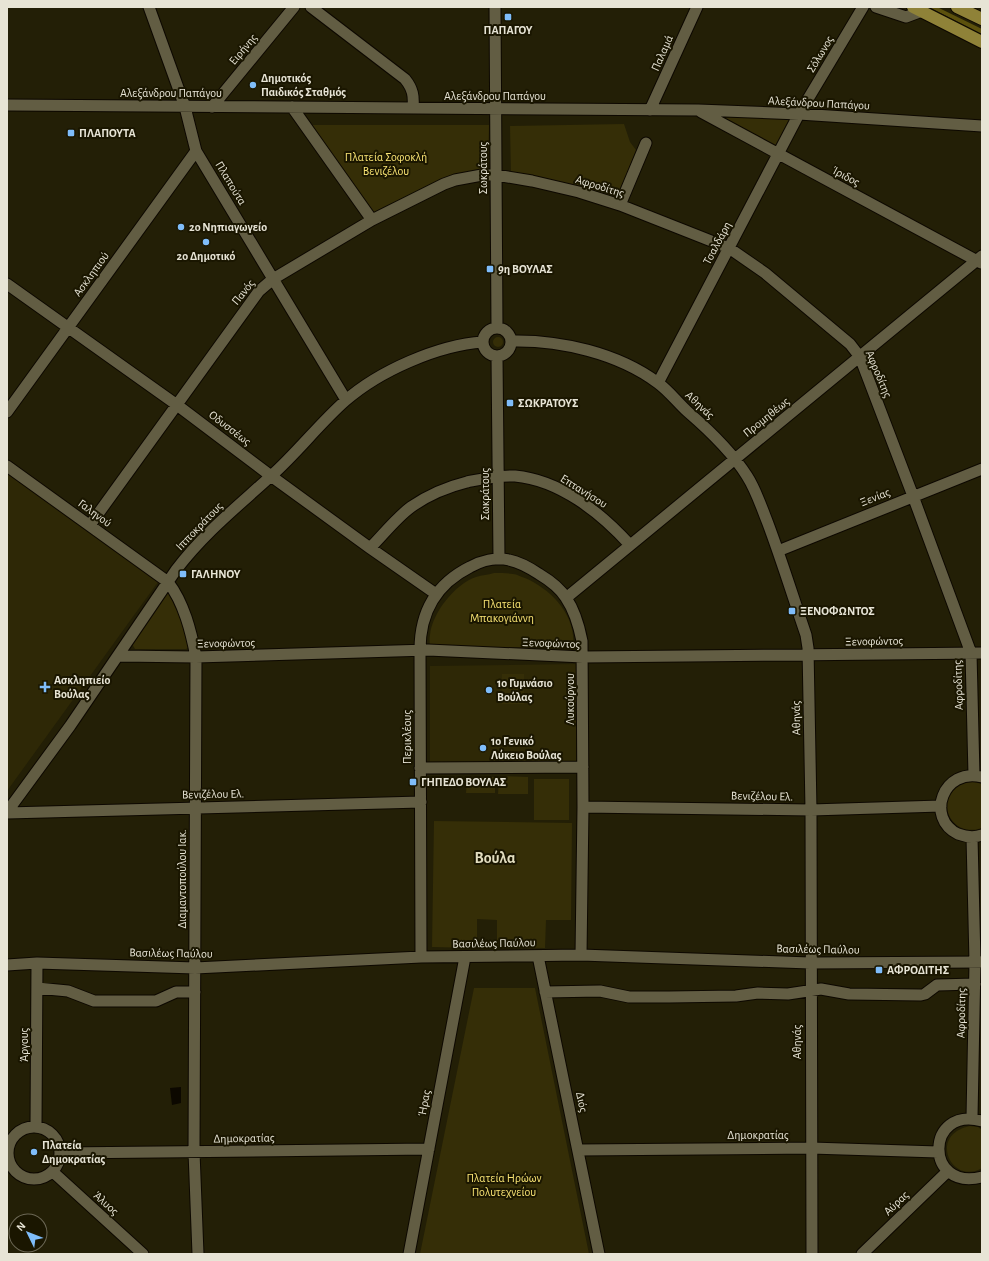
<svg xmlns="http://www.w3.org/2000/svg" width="989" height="1261" font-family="'Alegreya Sans',sans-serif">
	<rect width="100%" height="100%" fill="#231f06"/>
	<path fill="#2e2806" d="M 7,472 L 158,582 L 7,791 Z
		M 576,664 L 576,763 L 430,765 L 430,666 Z"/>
	<path fill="#352e07" d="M 723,113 L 793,120 L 778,147 L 722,117 Z
		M 624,124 L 630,142 L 636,150 L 621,189 L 609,195 C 577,185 544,180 511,175 L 510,126 Z
		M 310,125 L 489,125 L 488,168 C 448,179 411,193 374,212 Z
		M493 342a5 5 0 1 1 10 0a5 5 0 1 1-10 0Z
		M 494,573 C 501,573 507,573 513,574 C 517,574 521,577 525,578 C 551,589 577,616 573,647 L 430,648 C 430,644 429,639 430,635 C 432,613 455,584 476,577 C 482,575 488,575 494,573 Z
		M 168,592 L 170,594 C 176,609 189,632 188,648 L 186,649 L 135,649 L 132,644 Z
		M 502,674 L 524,674 L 524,704 L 502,704 Z
		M 499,776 L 528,777 L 528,794 L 498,794 Z
		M 467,777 L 495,777 L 495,793 L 466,793 Z
		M 534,779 L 569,779 L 569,820 L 534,820 Z
		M 971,781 L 982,784 L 982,828 C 947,840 930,790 971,781 Z
		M 434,821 L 572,823 L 571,920 L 546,920 L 545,948 L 497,947 L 497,920 L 477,919 L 477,948 L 432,947 Z
		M 474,988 L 535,988 L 589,1254 L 420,1254 Z
		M 970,1126 L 978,1127 L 982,1130 L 982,1168 C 952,1186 927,1135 970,1126 Z"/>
	<path fill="#5c510d" d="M 929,7 L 937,7 L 982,29 L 982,34 Z"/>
	<path fill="#0c0800" d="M 181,1087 L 181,1103 L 172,1105 L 170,1088 Z"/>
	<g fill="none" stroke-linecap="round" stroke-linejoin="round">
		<g stroke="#0d0800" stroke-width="13">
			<path id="minor" d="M 149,7 L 185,107 L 196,151 L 346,400
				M 311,7 L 405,79 C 413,89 414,96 413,108
				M 495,7 L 497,328
				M 876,7 L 906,17 L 922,11
				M 7,105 L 698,110 L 799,114 L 982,126
				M 212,107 L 294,7
				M 292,107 L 372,220
				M 650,110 L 697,7
				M 701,112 L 981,263
				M 620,205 L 646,143
				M 7,284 L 177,405 L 271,476 L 370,548 L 436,594
				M483 342a14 14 0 1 1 28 0a14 14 0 1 1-28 0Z
				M 512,341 C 560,340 618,353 658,383 C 669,391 678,403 688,412 C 710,431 732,452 747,476 C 756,490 761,506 767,521 C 781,558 793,597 806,635 L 808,648 L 811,810 L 812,1254
				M 497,357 L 499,559
				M 658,383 L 799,114 L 863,7
				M 7,412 L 196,151
				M 7,466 L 168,582 C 184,603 191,631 196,657 L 194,1152 L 198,1254
				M 90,525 L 259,291 L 273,279 L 372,220 L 444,184 L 455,180 L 482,175 L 496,175 L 532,181 L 579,192 L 620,205 L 729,248 L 765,273 L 850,344 L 860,357 L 913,496 L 971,653 L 974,775
				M 370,548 C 383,535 396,518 411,507 C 428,495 447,487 467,482 C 482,479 499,475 515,476 C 560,480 601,513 630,545
				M 778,551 L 982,469
				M 566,598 L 982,256
				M 119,656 L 196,657 L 428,650 L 583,657 L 982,653
				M 420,768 L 583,767
				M 982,777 C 943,767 925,818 958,834 C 966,837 974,838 982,835
				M 583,807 L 811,810 L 941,806
				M 7,812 L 70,726 L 176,570 C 204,533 237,507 271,476 C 297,453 319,424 345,401 C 379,371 438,345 483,342
				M 7,813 L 421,802
				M 972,837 L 975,962 L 972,1118
				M 538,956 L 599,1254
				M 421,957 L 420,650 C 420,612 436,584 470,567 C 481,561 496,557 509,560 C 519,562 530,568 539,574 C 549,580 560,588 566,598 C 575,611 579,626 582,641 L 583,807 L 581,955
				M 7,965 L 37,963 L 195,968 L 421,957 L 581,955 L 810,963 L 982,962
				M 37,988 L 68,991 L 94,1001 L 156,1001 L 176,992 L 195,992
				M 545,992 L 600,991 L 629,997 L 669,997 L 736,996 L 758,993 L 788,994 L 821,989 L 849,994 L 921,995 L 925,994 L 937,985 L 975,984
				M 982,1121 C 925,1105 924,1192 982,1177
				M8 1153a26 26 0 1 1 52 0a26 26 0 1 1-52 0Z
				M 36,1127 L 37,963
				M 578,1150 L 811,1148 L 938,1152
				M 61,1153 L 429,1149
				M 53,1172 L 143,1254
				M 409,1254 L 465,957
				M 862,1254 L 948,1171"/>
		</g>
		<g stroke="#0d0800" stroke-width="14">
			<path id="major" d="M 913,7 L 982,42
				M 957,7 L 982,19"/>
		</g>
		<use href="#minor" stroke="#625d43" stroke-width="11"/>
		<use href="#major" stroke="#8f8238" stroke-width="12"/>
	</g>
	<g fill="#7fbdfa" stroke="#1a1600" stroke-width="1.5">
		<rect x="504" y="13" width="8" height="8" rx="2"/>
		<circle cx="253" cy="85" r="4"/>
		<rect x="67" y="129" width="8" height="8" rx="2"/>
		<circle cx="181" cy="227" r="4"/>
		<circle cx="206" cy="242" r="4"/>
		<rect x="486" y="265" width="8" height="8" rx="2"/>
		<rect x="506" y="399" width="8" height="8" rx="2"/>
		<rect x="179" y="570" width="8" height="8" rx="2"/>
		<rect x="788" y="607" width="8" height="8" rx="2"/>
		<path d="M43 681h4v4h4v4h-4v4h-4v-4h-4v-4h4z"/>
		<circle cx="489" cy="690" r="4"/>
		<circle cx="483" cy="748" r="4"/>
		<rect x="409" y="778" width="8" height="8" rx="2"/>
		<rect x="875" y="966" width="8" height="8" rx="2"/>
		<circle cx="34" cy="1152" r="4"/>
	</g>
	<g text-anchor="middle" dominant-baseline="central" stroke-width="4" stroke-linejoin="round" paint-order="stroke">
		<g font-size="12" font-weight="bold" fill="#e7e4d5" stroke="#1a1600" text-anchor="start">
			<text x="508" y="30" text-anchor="middle">ΠΑΠΑΓΟΥ</text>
			<text x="261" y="78">Δημοτικός<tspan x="261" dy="14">Παιδικός Σταθμός</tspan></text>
			<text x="79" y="133">ΠΛΑΠΟΥΤΑ</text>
			<text x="189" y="227">2ο Νηπιαγωγείο</text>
			<text x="206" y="256" text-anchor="middle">2ο Δημοτικό</text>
			<text x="498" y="269">9η ΒΟΥΛΑΣ</text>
			<text x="518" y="403">ΣΩΚΡΑΤΟΥΣ</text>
			<text x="191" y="574">ΓΑΛΗΝΟΥ</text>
			<text x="800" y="611">ΞΕΝΟΦΩΝΤΟΣ</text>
			<text x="54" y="680">Ασκληπιείο<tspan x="54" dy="14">Βούλας</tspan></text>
			<text x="497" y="683">1ο Γυμνάσιο<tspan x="497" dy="14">Βούλας</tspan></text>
			<text x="491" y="741">1ο Γενικό<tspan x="491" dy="14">Λύκειο Βούλας</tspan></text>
			<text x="421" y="782">ΓΗΠΕΔΟ ΒΟΥΛΑΣ</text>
			<text x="887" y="970">ΑΦΡΟΔΙΤΗΣ</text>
			<text x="42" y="1145">Πλατεία<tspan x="42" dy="14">Δημοκρατίας</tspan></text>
		</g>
		<g font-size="12" fill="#e7e4d5" stroke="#1a1600">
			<text transform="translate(243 49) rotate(-50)">Ειρήνης</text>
			<text transform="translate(662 53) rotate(-66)">Παλαμά</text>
			<text transform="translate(820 54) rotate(-59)">Σόλωνος</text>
			<text x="171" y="93">Αλεξάνδρου Παπάγου</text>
			<text x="495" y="96">Αλεξάνδρου Παπάγου</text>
			<text transform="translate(819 103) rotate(3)">Αλεξάνδρου Παπάγου</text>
			<text transform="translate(483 168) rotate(-90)">Σωκράτους</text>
			<text transform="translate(846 176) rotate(28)">Ίριδος</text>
			<text transform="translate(231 183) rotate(59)">Πλαπούτα</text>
			<text transform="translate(600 186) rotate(17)">Αφροδίτης</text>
			<text transform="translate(717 243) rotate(-62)">Τσαλδάρη</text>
			<text transform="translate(91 274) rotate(-54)">Ασκληπιού</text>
			<text transform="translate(243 292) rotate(-51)">Πανός</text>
			<text transform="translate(879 374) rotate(67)">Αφροδίτης</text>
			<text transform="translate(700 405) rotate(43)">Αθηνάς</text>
			<text transform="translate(766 417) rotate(-39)">Προμηθέως</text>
			<text transform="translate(230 428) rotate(37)">Οδυσσέως</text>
			<text transform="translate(584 491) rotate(32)">Επτανήσου</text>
			<text transform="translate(485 494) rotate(-90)">Σωκράτους</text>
			<text transform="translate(875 497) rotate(-22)">Ξενίας</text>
			<text transform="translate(95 513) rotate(36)">Γαληνού</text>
			<text transform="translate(199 526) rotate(-46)">Ιπποκράτους</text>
			<text transform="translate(874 641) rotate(-1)">Ξενοφώντος</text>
			<text transform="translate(226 643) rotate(-1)">Ξενοφώντος</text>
			<text transform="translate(551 643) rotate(2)">Ξενοφώντος</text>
			<text transform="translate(958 685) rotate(-92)">Αφροδίτης</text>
			<text transform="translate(570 699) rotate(-90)">Λυκούργου</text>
			<text transform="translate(796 718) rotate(-91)">Αθηνάς</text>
			<text transform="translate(407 737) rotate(-90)">Περικλέους</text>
			<text transform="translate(213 794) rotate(-1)">Βενιζέλου Ελ.</text>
			<text transform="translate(762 796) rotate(1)">Βενιζέλου Ελ.</text>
			<text transform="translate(182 879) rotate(-90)">Διαμαντοπούλου Ιακ.</text>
			<text transform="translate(494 943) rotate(-1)">Βασιλέως Παύλου</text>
			<text transform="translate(818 949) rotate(1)">Βασιλέως Παύλου</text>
			<text transform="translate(171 953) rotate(1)">Βασιλέως Παύλου</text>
			<text transform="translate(961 1013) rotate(-89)">Αφροδίτης</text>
			<text transform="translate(797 1042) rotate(-90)">Αθηνάς</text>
			<text transform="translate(24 1045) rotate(-90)">Άργους</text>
			<text transform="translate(582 1102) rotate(78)">Διός</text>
			<text transform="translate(424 1103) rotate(-79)">Ήρας</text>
			<text x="758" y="1135">Δημοκρατίας</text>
			<text transform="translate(244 1138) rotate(-1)">Δημοκρατίας</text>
			<text transform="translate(106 1203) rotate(42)">Άλυος</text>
			<text transform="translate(896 1203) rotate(-44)">Αύρας</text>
		</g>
		<g font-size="12" fill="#f7e272" stroke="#1a1600">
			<text x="386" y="157">Πλατεία Σοφοκλή<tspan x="386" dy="14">Βενιζέλου</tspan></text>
			<text x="502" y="604">Πλατεία<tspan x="502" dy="14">Μπακογιάννη</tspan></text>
			<text x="504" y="1178">Πλατεία Ηρώων<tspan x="504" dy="14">Πολυτεχνείου</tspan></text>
		</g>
		<g font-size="16" font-weight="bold" fill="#e2ddbf" stroke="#1a1600">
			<text x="495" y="858">Βούλα</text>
		</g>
	</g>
	<rect width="989" height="1261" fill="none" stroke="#e7e4d5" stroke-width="16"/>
	<g transform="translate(28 1233) rotate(313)"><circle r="19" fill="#1a1600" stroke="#6c6855"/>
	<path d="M0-3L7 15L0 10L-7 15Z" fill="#7fbdfa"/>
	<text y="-6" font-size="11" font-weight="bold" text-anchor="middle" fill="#e7e4d5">N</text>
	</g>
</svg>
